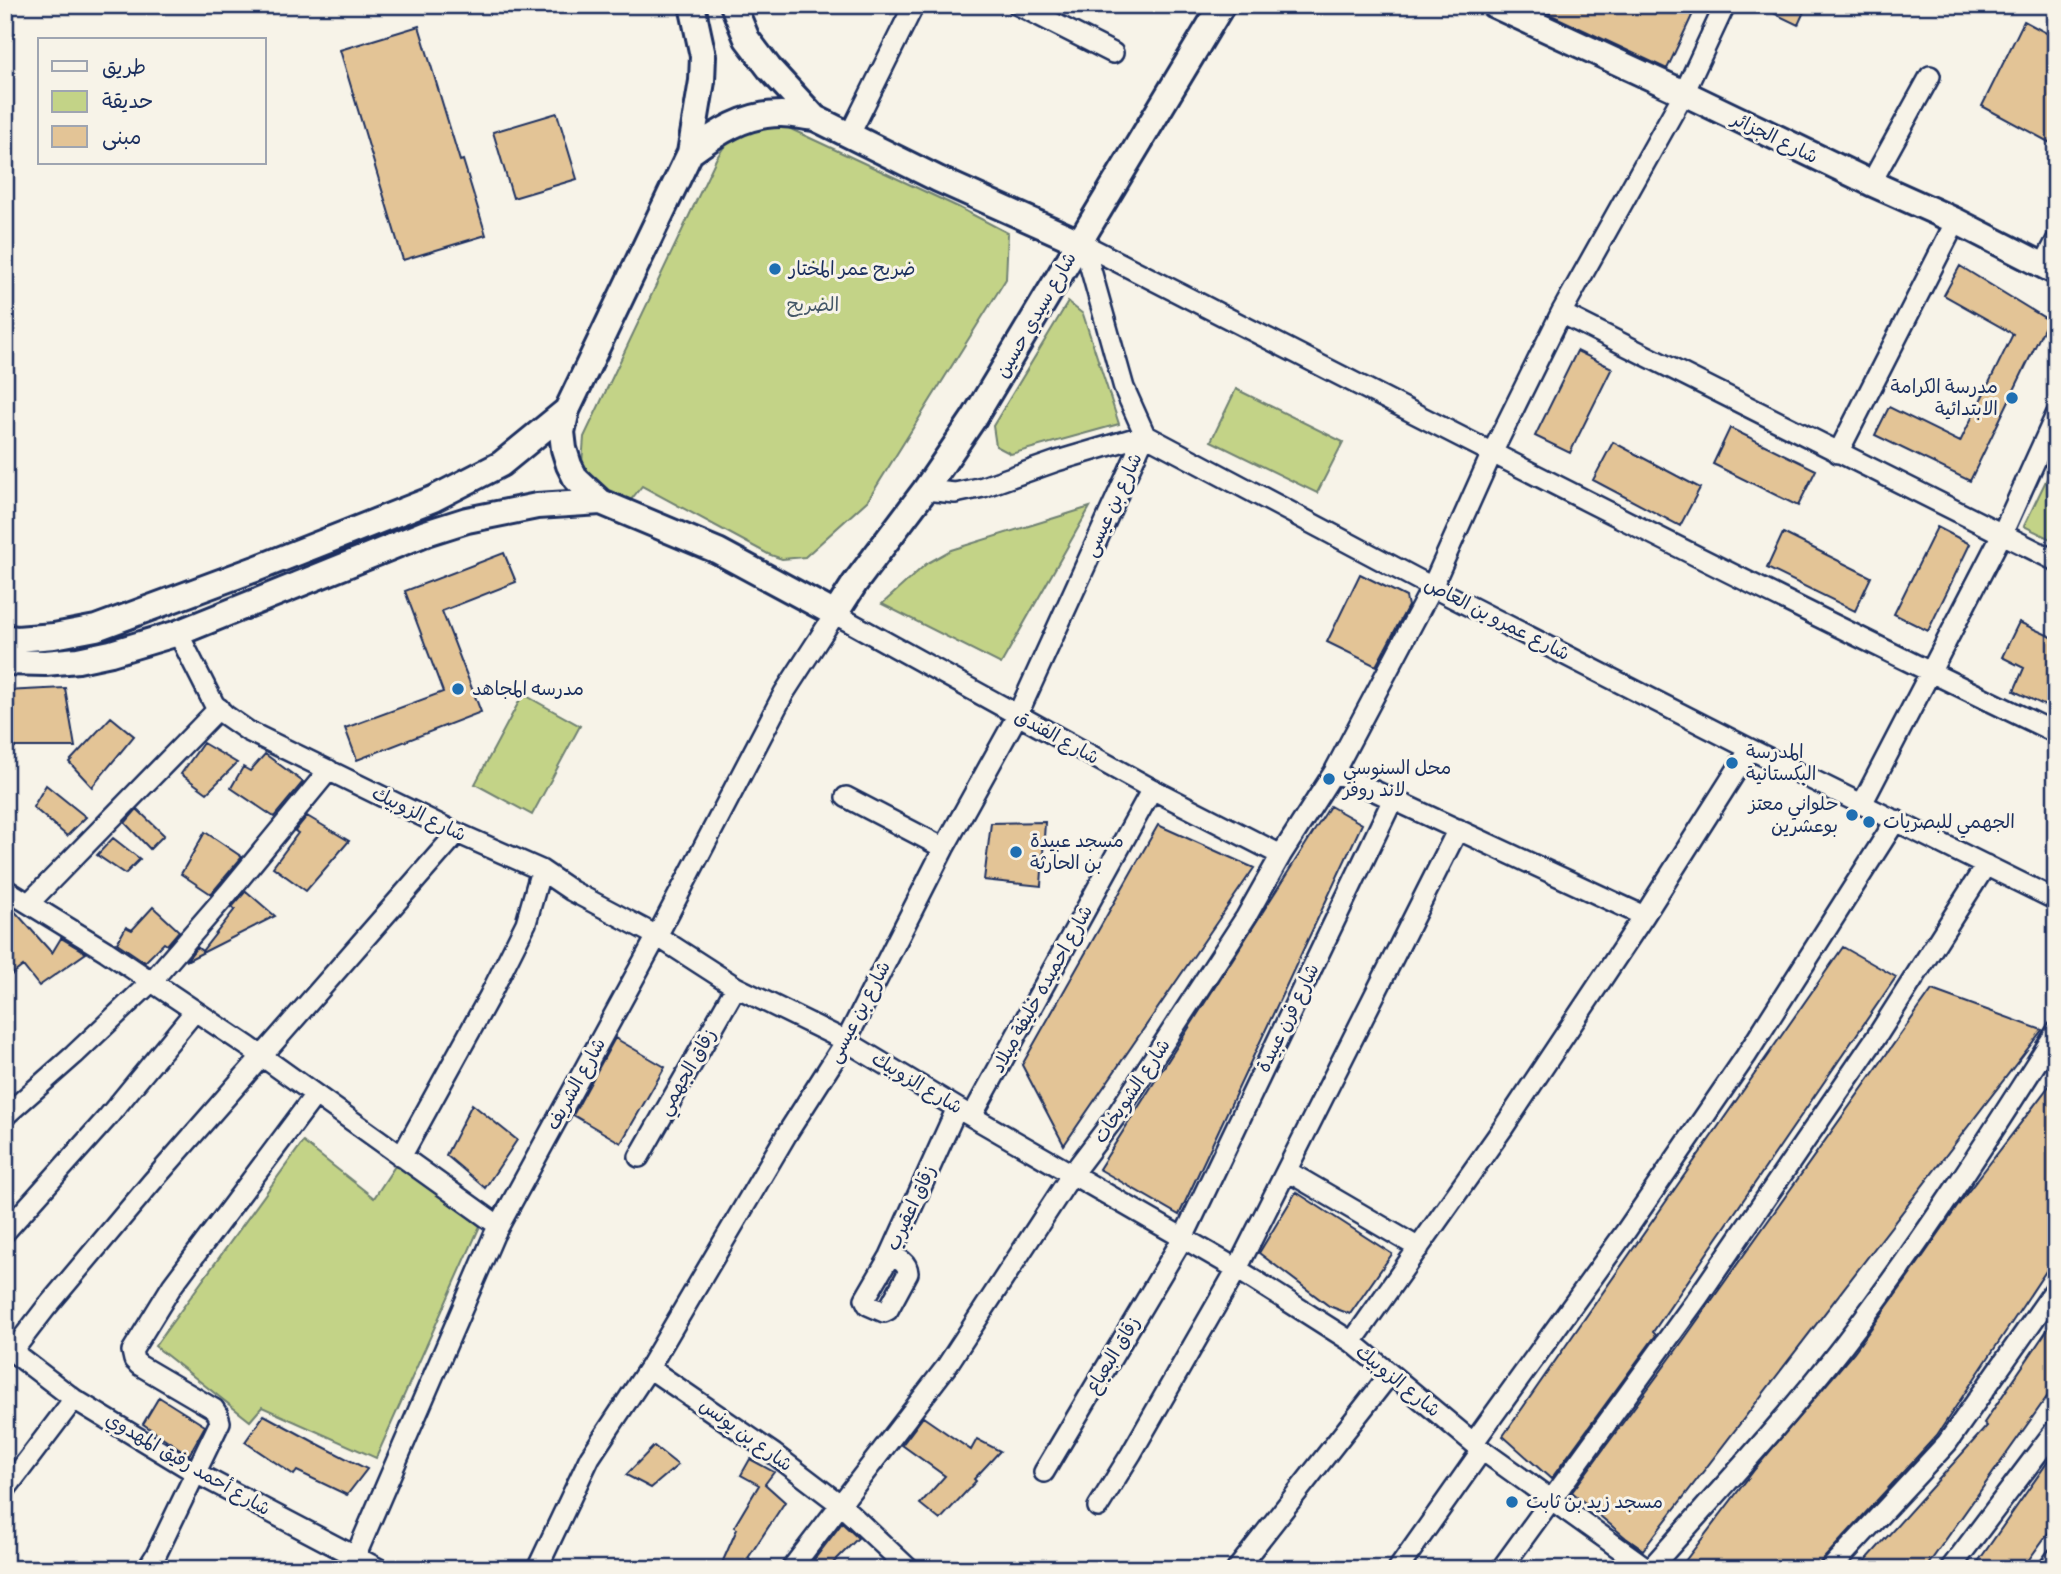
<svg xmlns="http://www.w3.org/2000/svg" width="2061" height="1574" font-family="Pangolin,'Playpen Sans Arabic',sans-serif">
	<rect width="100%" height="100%" fill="#f7f3e8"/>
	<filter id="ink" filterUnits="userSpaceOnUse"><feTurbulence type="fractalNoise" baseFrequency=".0143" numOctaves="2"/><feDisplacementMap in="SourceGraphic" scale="14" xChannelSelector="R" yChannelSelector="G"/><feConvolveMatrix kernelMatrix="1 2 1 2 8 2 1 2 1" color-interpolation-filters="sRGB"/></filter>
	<g filter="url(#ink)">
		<path fill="#c3d387" stroke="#6f8172" stroke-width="2" d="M 780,124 L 958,207 L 1008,233 L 1006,279 L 868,500 L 805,557 L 782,559 L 768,554 L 642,486 L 630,501 L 611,498 L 582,464 L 584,437 L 716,159 L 731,136 Z
			M 1068,302 L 1083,314 L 1119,424 L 1011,454 L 996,446 L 993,426 Z
			M 1236,389 L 1343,442 L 1317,493 L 1211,441 Z
			M 2056,460 L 2056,542 L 2024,526 Z
			M 1090,507 L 1001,664 L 882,604 L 926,564 L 951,550 Z
			M 523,694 L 580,726 L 532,815 L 475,784 Z
			M 303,1142 L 374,1198 L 397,1163 L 480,1226 L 376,1458 L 262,1407 L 250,1421 L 155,1346 Z"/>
		<path fill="#e3c496" stroke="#1b2f5e" stroke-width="2" d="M 1530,5 L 1697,5 L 1667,69 Z
			M 1757,5 L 1807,5 L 1798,25 Z
			M 2024,21 L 2056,38 L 2056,146 L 1982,106 Z
			M 419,26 L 460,161 L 463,160 L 486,235 L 403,260 L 340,50 Z
			M 557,113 L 577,179 L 513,198 L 493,132 Z
			M 1960,266 L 2048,320 L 1970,481 L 1875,435 L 1889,407 L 1960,442 L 2013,334 L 1944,295 Z
			M 1577,351 L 1612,368 L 1570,453 L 1535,436 Z
			M 1730,428 L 1816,470 L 1798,506 L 1713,464 Z
			M 1613,442 L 1700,488 L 1680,526 L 1593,480 Z
			M 1937,527 L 1970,544 L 1928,631 L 1894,614 Z
			M 1783,533 L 1871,577 L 1855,611 L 1767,568 Z
			M 504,553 L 516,582 L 442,611 L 481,712 L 357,760 L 345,728 L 443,692 L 405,591 Z
			M 1360,574 L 1406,597 L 1408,606 L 1376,666 L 1327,642 Z
			M 2019,622 L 2056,639 L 2056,711 L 2014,691 L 2024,668 L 2002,657 Z
			M 65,688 L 75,747 L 5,747 L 5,691 Z
			M 111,717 L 134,736 L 92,787 L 69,762 Z
			M 203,743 L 237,763 L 207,793 L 181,774 Z
			M 265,754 L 303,782 L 274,817 L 231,788 L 243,767 L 250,771 Z
			M 46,785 L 86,817 L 67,836 L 33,807 Z
			M 1330,806 L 1362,824 L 1179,1215 L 1099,1169 Z
			M 137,809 L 164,835 L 150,849 L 125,823 Z
			M 307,816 L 349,841 L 306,891 L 273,867 L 298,833 L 295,831 Z
			M 1045,822 L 1041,886 L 984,880 L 991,823 Z
			M 1158,825 L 1254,868 L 1064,1145 L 1022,1065 Z
			M 205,832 L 242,857 L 211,894 L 181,874 Z
			M 113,838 L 140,859 L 125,874 L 97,855 Z
			M 246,891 L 275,916 L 186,961 L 197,947 L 202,951 L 235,909 L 232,907 Z
			M 5,904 L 11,907 L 52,953 L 61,938 L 86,953 L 39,986 L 23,966 L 5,980 Z
			M 153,907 L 179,931 L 167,945 L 164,943 L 145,962 L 117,943 L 126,927 L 132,930 Z
			M 1843,947 L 1896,977 L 1653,1332 L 1656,1335 L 1551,1479 L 1503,1436 Z
			M 1932,990 L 2042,1030 L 1643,1550 L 1626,1538 L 1572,1492 L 1677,1349 Z
			M 615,1038 L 665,1067 L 621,1143 L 573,1115 Z
			M 2056,1077 L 2056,1256 L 1937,1435 L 1814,1569 L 1679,1569 L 1755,1469 L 1854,1352 L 1910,1275 L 1964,1197 Z
			M 472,1104 L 517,1140 L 485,1188 L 446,1155 Z
			M 1296,1192 L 1392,1254 L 1350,1314 L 1329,1306 L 1259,1253 Z
			M 2056,1317 L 2056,1384 L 1925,1569 L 1858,1569 L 1987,1426 L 1984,1423 Z
			M 159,1397 L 205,1426 L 189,1455 L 143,1424 Z
			M 264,1415 L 316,1443 L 367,1469 L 347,1495 L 297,1471 L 294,1475 L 245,1442 Z
			M 923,1417 L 971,1450 L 977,1439 L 1000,1451 L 974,1479 L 976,1481 L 940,1520 L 920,1504 L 945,1476 L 902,1445 Z
			M 654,1446 L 678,1465 L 651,1488 L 626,1475 Z
			M 2056,1450 L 2056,1522 L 2022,1569 L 1973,1569 Z
			M 750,1459 L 774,1472 L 765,1484 L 785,1502 L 748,1558 L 759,1569 L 730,1569 L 722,1563 L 737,1529 L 734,1527 L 759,1485 L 741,1475 Z
			M 842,1523 L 858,1538 L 827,1569 L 807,1569 Z"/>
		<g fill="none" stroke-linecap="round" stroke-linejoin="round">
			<g stroke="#1b2f5e" stroke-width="24">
				<path id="minor" d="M 1018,5 L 1113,53
					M 1725,5 L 1684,93 L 1561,313 L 2056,561
					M 849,136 L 914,5
					M 1871,183 L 1930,76
					M 1079,242 C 1404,408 1728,575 2056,733
					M 1079,242 L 1089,263 L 1124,388 L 1145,435
					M 2043,266 L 2056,241
					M 1838,453 L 1956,221
					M 925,490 L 955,493 L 983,487 L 1057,461 L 1145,435 L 1432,587 L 1750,749 L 2056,900
					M 178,633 L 214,704 L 225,715 L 248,731 L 457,833 L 541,870 L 572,891 L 657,936 L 736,987 L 846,1041 L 957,1108 L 1237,1269 L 1352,1342 L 1482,1450 L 1648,1569
					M 1334,772 L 1644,916
					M 846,797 L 944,848
					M 1862,804 L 2002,534 L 2056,415
					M 5,889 L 106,951 L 249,1047 L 499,1226
					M 29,903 L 219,708
					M 5,1116 L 74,1055 L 151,982 L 228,893 L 329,770
					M 972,1116 L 1152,789
					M 401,1157 L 489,997 L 526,923 L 541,870
					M 639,1157 L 736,987
					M 1287,1171 L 1419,1248
					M 5,1232 L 107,1118 L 195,1011
					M 890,1256 C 900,1259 907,1261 908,1273 L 888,1310 L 884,1312 L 868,1305 L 865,1299 L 890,1256 L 957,1108
					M 1352,1342 L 1503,1128 L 1644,916 L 1750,749
					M 5,1346 L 74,1399 L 196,1473 L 379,1569
					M 12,1352 L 45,1309 L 151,1183 L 457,833
					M 649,1368 L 774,1454 L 841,1505 L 909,1569
					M 1474,1442 L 1626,1231 L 1746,1056 L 1896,820
					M 1044,1472 L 1183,1238 L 1393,799
					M 5,1490 L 74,1399
					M 1098,1507 L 1131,1454 L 1237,1269 L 1458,829
					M 147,1569 L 156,1555 L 220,1422 L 218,1415 L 214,1409 L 139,1365 L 134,1360 L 132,1351 L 172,1286 L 315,1095
					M 350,1569 L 494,1235 L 657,936 L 784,693 L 835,614 L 1152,789 L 1281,855
					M 537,1569 L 590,1457 L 649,1368 L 788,1132 L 846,1041 L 944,848 L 1017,716 L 1145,435
					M 791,1569 L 946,1367 L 1072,1174 L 1116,1116 L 1246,917 L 1281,855 L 1334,772 L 1432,587 L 1492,453 L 1561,313
					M 1237,1569 L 1390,1374
					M 1398,1569 L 1482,1450
					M 1501,1569 L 1699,1296 L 1877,1036 L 1986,865
					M 1650,1569 C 1716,1494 1783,1423 1844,1344 C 1921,1244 1989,1138 2056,1032
					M 1830,1569 L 1947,1443 L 2056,1288
					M 1950,1569 L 2056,1429
					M 2048,1569 L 2056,1558"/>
			</g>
			<g stroke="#1b2f5e" stroke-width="30">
				<path id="major" d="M 692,5 L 703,56 L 702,81 L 690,153 L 567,410 L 562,432 L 564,449 L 569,465 L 576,479 L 601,502 L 718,551 L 835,614 L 855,583 L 925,490 L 974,418 L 1222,5
					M 733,5 L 747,39 L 769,68 L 815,118 L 938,179 L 1079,242
					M 1494,5 L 1684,93 L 1871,183 L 1956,221 L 2056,272
					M 690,153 C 718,132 745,114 781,114 C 792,114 804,117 815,118
					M 5,637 L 17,639 L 54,636 L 96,628 L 258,568 L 433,499 L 501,464 L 567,410
					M 5,662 L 45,663 L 78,660 L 111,653 L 178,633 L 426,533 L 467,520 L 537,506 L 601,502"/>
			</g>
			<use href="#minor" stroke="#f7f3e8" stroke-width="19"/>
			<use href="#major" stroke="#f7f3e8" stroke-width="24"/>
		</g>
	</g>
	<g fill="#1f6fb2" stroke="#f7f3e8" stroke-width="2.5">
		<circle cx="775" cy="269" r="7"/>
		<circle cx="2012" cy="398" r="7"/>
		<circle cx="458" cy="689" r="7"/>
		<circle cx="1732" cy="763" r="7"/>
		<circle cx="1329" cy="779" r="7"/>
		<circle cx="1852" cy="815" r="7"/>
		<circle cx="1869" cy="822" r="7"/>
		<circle cx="1016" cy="852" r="7"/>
		<circle cx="1512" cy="1502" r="7"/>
	</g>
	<g text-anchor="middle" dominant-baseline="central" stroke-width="6" stroke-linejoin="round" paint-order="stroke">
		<g font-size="19" fill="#1b2f5e" stroke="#f7f3e8">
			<text transform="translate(1775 138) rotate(26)">شارع الجزائر</text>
			<text transform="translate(1036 315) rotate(-60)">شارع سيدي حسين</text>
			<text transform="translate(1113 505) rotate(-65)">شارع بن عيسى</text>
			<text transform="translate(1497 619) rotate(27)">شارع عمرو بن العاص</text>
			<text transform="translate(1057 737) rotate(29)">شارع الفندق</text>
			<text transform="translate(419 814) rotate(26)">شارع الزوبيك</text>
			<text transform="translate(1042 989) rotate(-61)">شارع احميده خليفة ميلاد</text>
			<text transform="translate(859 1012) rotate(-62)">شارع بن عيسى</text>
			<text transform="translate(1288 1018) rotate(-64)">شارع فرن عبيدة</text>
			<text transform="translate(687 1072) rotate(-60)">زقاق الجهمي</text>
			<text transform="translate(917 1083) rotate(31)">شارع الزوبيك</text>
			<text transform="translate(576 1084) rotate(-61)">شارع الشريف</text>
			<text transform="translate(1132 1091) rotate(-56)">شارع الشويخات</text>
			<text transform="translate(911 1208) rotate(-65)">زقاق اعقيرب</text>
			<text transform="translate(1113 1355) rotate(-59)">زقاق البعباع</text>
			<text transform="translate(1398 1381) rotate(39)">شارع الزوبيك</text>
			<text transform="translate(746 1435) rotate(36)">شارع بن يونس</text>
			<text transform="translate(188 1464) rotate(30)">شارع أحمد رفيق المهدوي</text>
		</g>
		<g font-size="19" fill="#1b2f5e" stroke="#f7f3e8" text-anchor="start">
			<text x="789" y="269">ضريح عمر المختار</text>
			<text x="1998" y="387" text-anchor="end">مدرسة الكرامة<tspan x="1998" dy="22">الابتدائية</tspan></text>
			<text x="472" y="689">مدرسه المجاهد</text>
			<text x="1746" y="752">المدرسة<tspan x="1746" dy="22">البكستانية</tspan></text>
			<text x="1343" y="768">محل السنوسي<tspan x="1343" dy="22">لاند روفر</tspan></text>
			<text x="1838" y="804" text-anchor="end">حلواني معتز<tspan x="1838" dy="22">بوعشرين</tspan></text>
			<text x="1883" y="822">الجهمي للبصريات</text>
			<text x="1030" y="841">مسجد عبيدة<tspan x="1030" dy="22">بن الحارثة</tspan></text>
			<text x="1526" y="1502">مسجد زيد بن ثابت</text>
		</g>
		<g font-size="19" fill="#455868" stroke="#f7f3e8">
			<text x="813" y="305">الضريح</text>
		</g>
	</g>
	<rect width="2061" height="1574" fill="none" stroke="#f7f3e8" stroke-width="28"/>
	<rect x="14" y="14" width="2033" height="1546" fill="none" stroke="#1b2f5e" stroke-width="2.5" filter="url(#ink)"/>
	<rect x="38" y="38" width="228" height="126" fill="#f7f3e8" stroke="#9fa5b1" stroke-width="2"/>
	<rect x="52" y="61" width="35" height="10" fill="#f7f3e8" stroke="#9fa5b1" stroke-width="2"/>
	<text x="102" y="74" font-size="21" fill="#1b2f5e">طريق</text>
	<rect x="52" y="91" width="35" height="21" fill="#c3d387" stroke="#9fa5b1" stroke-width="2"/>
	<text x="102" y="108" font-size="21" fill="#1b2f5e">حديقة</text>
	<rect x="52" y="126" width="35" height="21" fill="#e3c496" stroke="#9fa5b1" stroke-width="2"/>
	<text x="102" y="144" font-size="21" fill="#1b2f5e">مبنى</text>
</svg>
